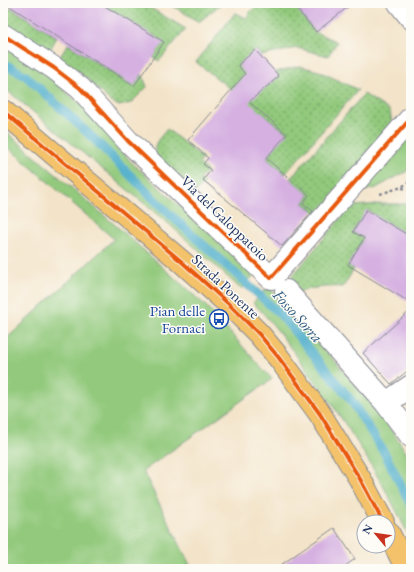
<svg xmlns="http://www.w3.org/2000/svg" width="414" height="572" font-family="'EB Garamond',serif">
	<defs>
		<pattern id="garden-dots" width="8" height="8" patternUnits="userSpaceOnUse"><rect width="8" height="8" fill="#92c97c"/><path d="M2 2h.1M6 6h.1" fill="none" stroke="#76a469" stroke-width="1.8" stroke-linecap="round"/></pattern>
	</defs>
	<rect width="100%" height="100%" fill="#fdfcf7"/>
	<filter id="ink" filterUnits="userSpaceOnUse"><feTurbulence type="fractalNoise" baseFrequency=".025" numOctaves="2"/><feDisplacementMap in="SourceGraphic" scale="8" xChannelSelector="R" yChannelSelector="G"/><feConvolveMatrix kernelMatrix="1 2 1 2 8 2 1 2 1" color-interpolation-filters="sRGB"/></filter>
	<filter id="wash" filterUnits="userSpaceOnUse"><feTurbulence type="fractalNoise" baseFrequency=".012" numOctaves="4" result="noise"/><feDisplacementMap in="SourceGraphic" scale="16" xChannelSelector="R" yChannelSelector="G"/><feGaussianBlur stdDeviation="0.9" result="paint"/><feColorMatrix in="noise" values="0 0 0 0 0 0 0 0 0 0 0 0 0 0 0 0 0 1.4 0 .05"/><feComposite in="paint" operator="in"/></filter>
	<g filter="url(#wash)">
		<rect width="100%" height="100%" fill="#f3e3c8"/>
		<path fill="#92c97c" stroke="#567c6d" d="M 3,45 L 46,75 L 92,114 L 131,162 L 255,274 L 241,289 L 169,224 L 3,87 Z
			M 3,129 L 121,230 L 207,307 L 272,379 L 143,471 L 192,569 L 3,569 L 3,342 L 114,239 L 3,143 Z
			M 411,132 L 411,169 L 376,188 L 356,193 Z
			M 268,287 L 283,301 C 304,325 325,349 345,373 C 370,401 393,429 411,461 L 411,541 C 383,479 345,421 305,367 C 288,345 273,322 253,303 Z"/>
		<path fill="url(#garden-dots)" stroke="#567c6d" d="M 3,3 L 57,37 L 48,53 L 3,24 Z
			M 100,3 L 142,3 L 186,29 L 159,61 L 153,57 L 164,42 Z
			M 168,3 L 222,3 L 199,22 Z
			M 260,3 L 292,3 L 315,32 L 337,42 L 328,56 L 297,48 L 261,56 L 256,50 L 238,65 L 261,91 L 279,76 L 276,72 L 299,66 L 319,71 L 358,90 L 285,174 L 266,158 L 287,133 L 196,62 L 235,13 L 246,18 L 250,12 Z
			M 68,44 L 133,86 L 142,74 L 147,87 L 131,103 L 119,106 L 110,101 L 87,79 L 58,60 Z
			M 364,94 L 390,111 L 393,129 L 318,214 L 303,203 L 309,195 L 290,179 Z
			M 167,129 L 203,158 L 199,163 L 207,171 L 200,179 L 204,183 L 196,192 L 157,157 C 151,144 159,139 167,129 Z
			M 381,204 L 411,204 L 411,237 L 367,210 L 353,232 L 364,238 L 348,265 L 354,269 L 343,287 C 328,286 314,287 299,292 L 288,281 L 349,208 L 353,206 Z"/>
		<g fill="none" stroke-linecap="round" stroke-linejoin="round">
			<path stroke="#4aabc9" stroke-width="9" d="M 3,63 L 26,76 L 93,138 L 165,210 L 279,313 L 351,400 L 385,454 L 411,505"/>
		</g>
		<g id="blocks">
			<path fill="#d5b0e1" d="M 5,3 L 100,3 L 164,42 L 134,86 Z
				M 292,3 L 353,3 L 316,32 Z
				M 255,50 L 279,76 L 249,102 L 287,134 L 266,158 L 309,195 L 303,203 L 313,211 L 282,246 L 203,180 L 211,170 L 203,164 L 208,158 L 188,140 L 245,74 L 238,65 Z
				M 366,210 L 411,237 L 411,303 L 348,265 L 364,238 L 353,232 Z
				M 411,310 L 411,368 L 391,384 L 363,353 Z
				M 334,528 L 355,559 L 341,569 L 275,569 Z"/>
		</g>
	</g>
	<g filter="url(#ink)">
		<use href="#blocks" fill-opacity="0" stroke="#878993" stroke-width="1"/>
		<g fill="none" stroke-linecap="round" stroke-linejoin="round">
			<g stroke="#878993" stroke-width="24">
				<path id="minor" d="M 399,3 L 411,18
					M 3,35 L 54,68 L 80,88 L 128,141 L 271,278 L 411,118
					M 286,291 L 386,403 L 411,436
					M 386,403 L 411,386"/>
			</g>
			<g stroke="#878993" stroke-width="24">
				<path id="primary" d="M 3,111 L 182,262 L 232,307 L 259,334 L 279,358 L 320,414 L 360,479 L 383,522
					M 388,532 L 407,569"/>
			</g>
			<path stroke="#878993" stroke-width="2.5" stroke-dasharray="3 3" stroke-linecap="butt" d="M 402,188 L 411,190
				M 380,194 L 402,187 L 411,180"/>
			<use href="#minor" stroke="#fff" stroke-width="22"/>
			<use href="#primary" stroke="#f3c26a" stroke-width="22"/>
			<g stroke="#fdfcf7" stroke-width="6">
				<path id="cycleway" d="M 3,35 L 54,68 L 80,88 L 128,141 L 271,278 L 411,118
					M 3,111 L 182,262 L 232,307 L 259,334 L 279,358 L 320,414 L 360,479 L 383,522"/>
			</g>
			<use href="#cycleway" stroke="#e8590c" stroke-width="4"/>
		</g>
	</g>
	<defs>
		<g id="bus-ring" transform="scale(1)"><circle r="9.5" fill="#fdfcf7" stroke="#1a4fb4" stroke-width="1.5"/><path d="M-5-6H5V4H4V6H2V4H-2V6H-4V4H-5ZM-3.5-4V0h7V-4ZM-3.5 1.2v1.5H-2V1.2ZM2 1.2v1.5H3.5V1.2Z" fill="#1a4fb4"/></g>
	</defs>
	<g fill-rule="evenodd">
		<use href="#bus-ring" x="219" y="319"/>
	</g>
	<g text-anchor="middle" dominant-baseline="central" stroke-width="3" stroke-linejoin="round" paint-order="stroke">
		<g font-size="15" fill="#1b2f5e" stroke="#fdfcf7">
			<text transform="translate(225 218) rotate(44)">Via del Galoppatoio</text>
			<text transform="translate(226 286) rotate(43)">Strada Ponente</text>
		</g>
		<g font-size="15" fill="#164399" stroke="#fdfcf7" text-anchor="end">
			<text x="205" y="310">Pian delle<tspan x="205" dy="17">Fornaci</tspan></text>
		</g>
		<g font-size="16" font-style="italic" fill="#2b5a83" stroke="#fdfcf7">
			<text transform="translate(298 316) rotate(48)">Fosso Sorra</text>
		</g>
	</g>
	<rect width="414" height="572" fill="none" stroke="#fdfcf7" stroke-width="16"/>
	<g transform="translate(376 534) rotate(299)"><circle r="19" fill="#fdfcf7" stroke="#a3aaba"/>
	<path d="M0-3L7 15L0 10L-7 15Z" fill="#c8321e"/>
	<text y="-6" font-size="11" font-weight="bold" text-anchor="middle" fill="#1b2f5e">N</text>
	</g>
</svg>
